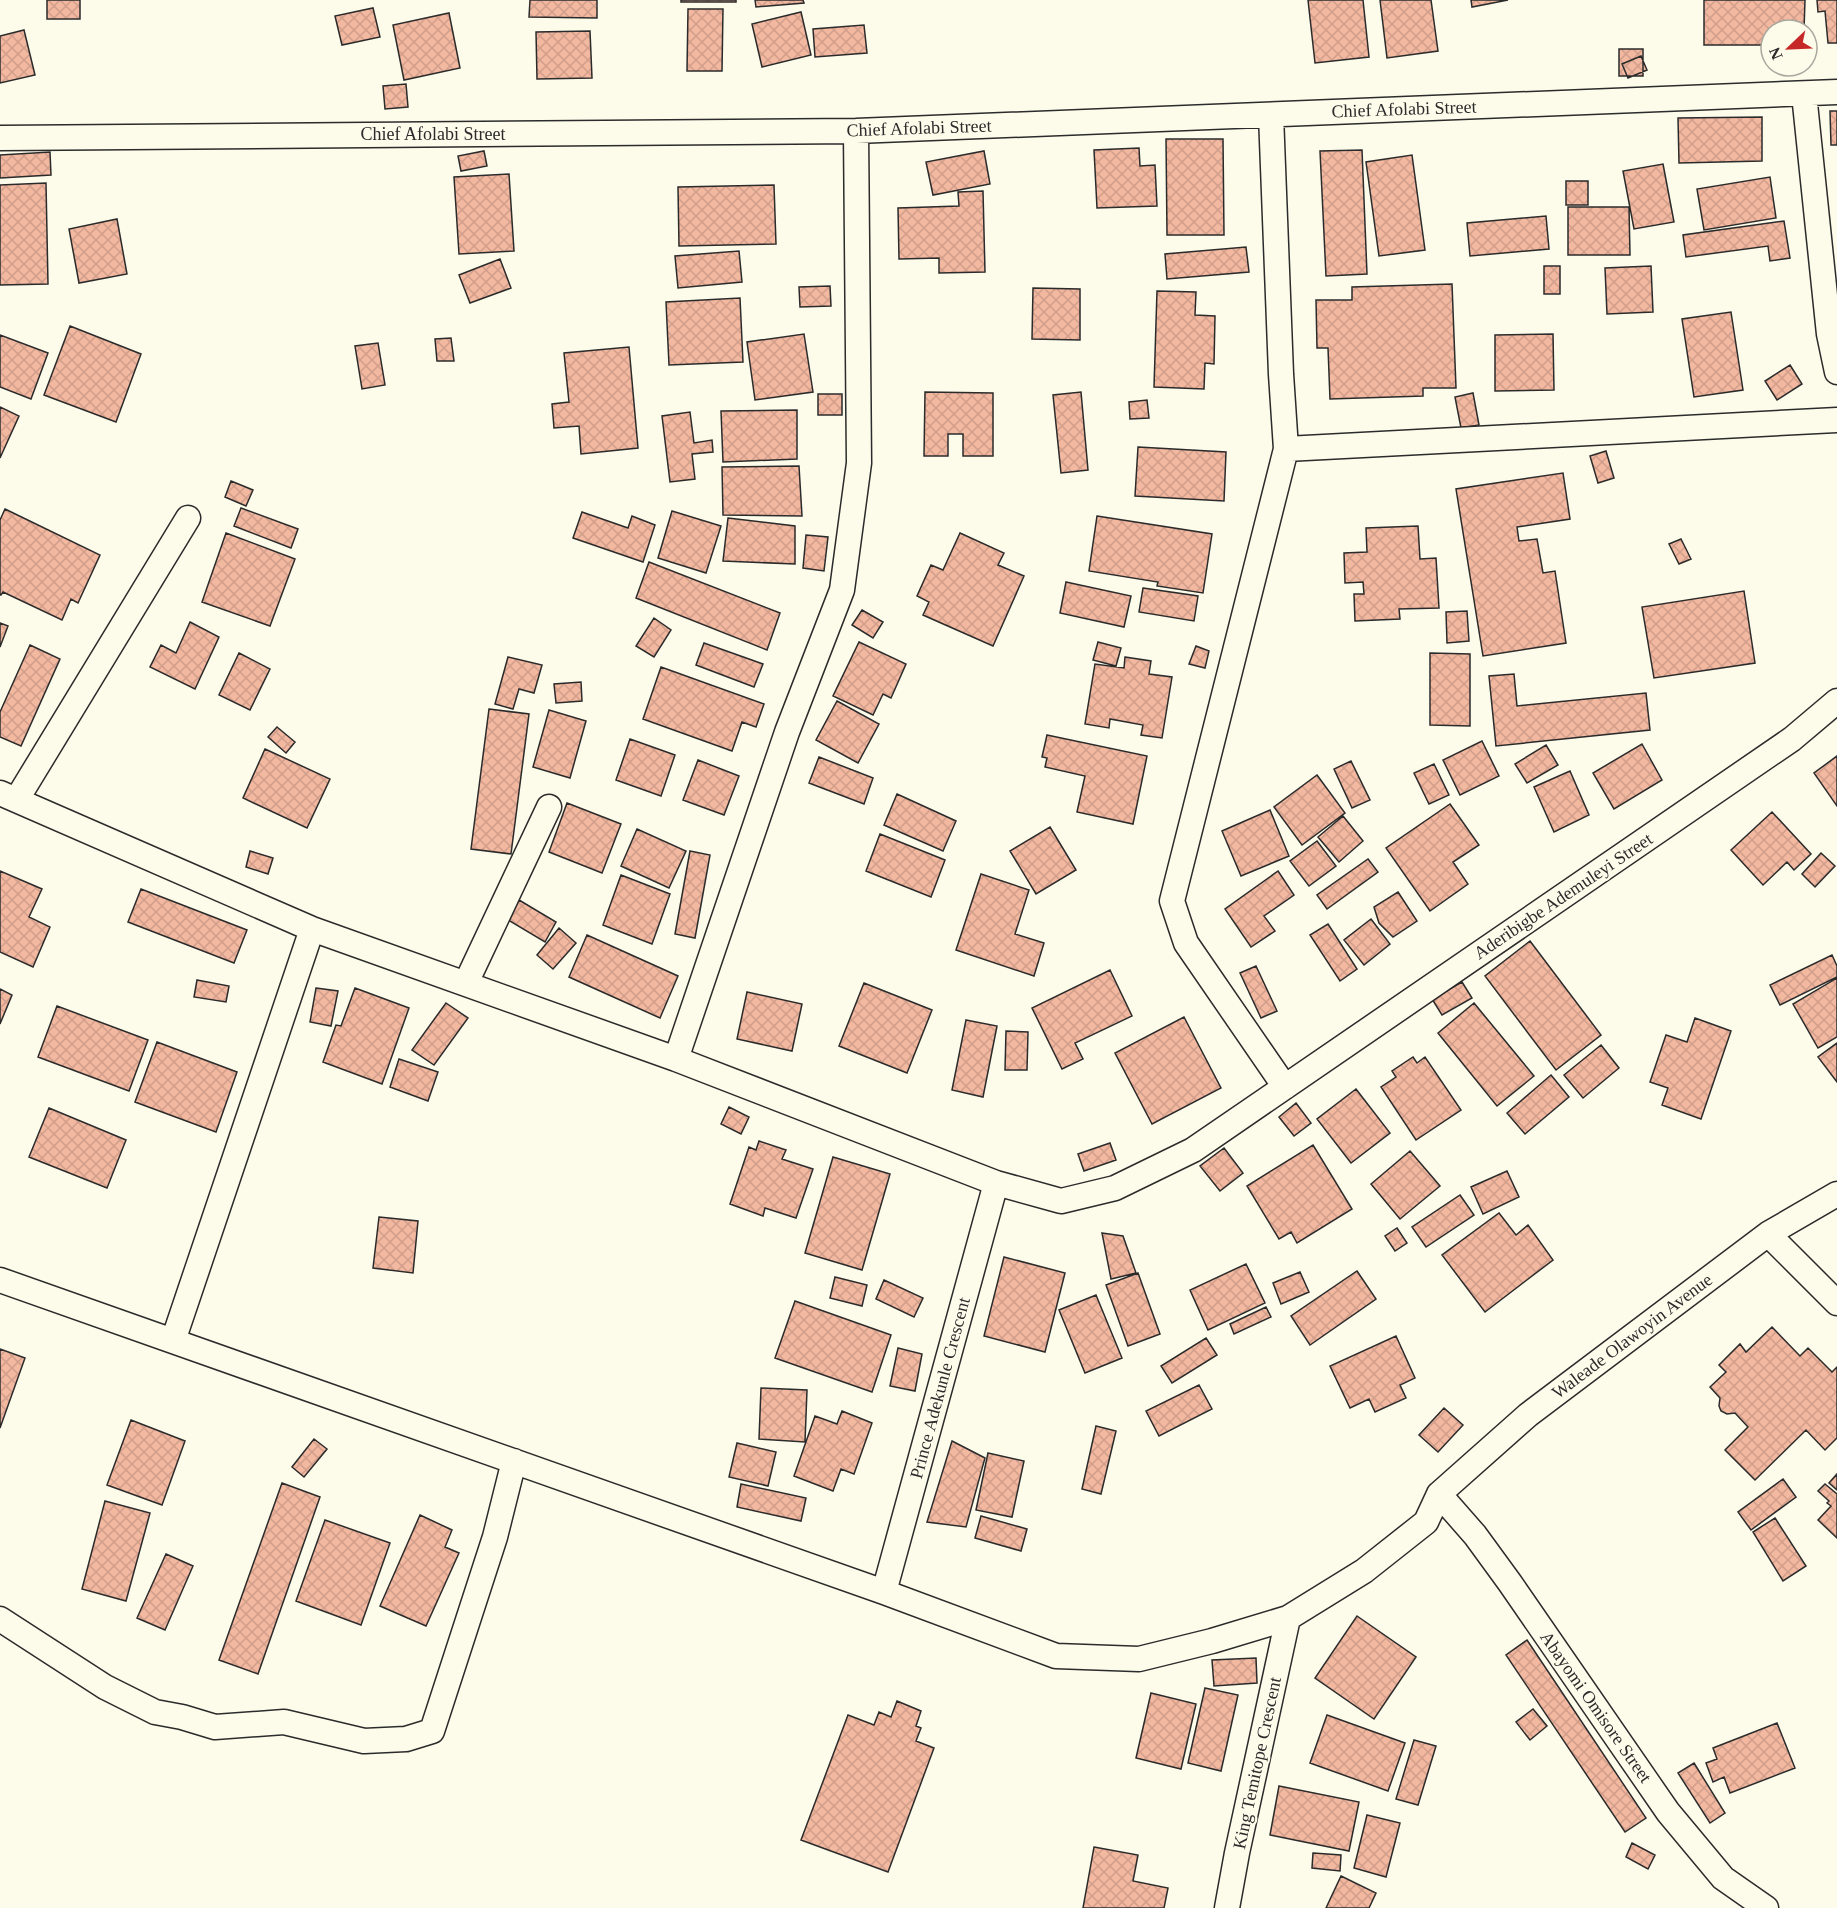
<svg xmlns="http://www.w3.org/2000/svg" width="1837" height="1908" font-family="Georgia,serif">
	<defs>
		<pattern id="building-cross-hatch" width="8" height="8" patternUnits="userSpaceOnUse" patternTransform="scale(1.5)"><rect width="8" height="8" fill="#f2b8a0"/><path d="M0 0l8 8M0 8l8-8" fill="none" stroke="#d09e8a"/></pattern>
	</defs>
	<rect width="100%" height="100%" fill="#fdfbea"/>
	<path fill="url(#building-cross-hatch)" stroke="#2b2b2b" stroke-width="1.5" d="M 47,0 L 80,0 L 80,19 L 47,19 Z
		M 530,0 L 597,0 L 597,18 L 529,17 Z
		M 681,0 L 736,0 L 736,2 L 681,2 Z
		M 755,0 L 803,0 L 804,3 L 756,7 Z
		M 1308,0 L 1363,0 L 1369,57 L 1315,63 Z
		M 1380,0 L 1431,0 L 1438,51 L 1387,58 Z
		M 1471,0 L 1508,0 L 1472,7 Z
		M 1704,0 L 1805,0 L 1804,30 L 1771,30 L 1771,45 L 1704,45 Z
		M 1817,0 L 1837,0 L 1837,43 L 1828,43 L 1825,11 L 1818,12 Z
		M 373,8 L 380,37 L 342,45 L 335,16 Z
		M 688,9 L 723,9 L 722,71 L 687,71 Z
		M 801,12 L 811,55 L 762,67 L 752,24 Z
		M 449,13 L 460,68 L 404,80 L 393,25 Z
		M 864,25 L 867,53 L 815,57 L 813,29 Z
		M 24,30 L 35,75 L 0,83 L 0,36 Z
		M 590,31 L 592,78 L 537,79 L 536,32 Z
		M 1619,49 L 1643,49 L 1643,76 L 1619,76 Z
		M 1641,56 L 1647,70 L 1628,78 L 1622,64 Z
		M 406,84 L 408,107 L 385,109 L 383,86 Z
		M 1830,111 L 1837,111 L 1837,145 L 1831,145 Z
		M 1762,117 L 1762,161 L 1679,163 L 1678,118 Z
		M 1166,139 L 1223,139 L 1224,235 L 1167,235 Z
		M 1139,148 L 1140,166 L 1155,165 L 1157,206 L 1097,208 L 1094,150 Z
		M 1362,150 L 1367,274 L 1326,276 L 1320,151 Z
		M 484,151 L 487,166 L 461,171 L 458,156 Z
		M 984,151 L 990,184 L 933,195 L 926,162 Z
		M 50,152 L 51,175 L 0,178 L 0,155 Z
		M 1412,155 L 1425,250 L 1379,256 L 1366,162 Z
		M 1663,164 L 1674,222 L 1634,229 L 1623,171 Z
		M 509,174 L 514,251 L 459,254 L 454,177 Z
		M 1770,177 L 1776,218 L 1704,230 L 1697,189 Z
		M 1566,181 L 1588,181 L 1588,205 L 1566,205 Z
		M 46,183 L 48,284 L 0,285 L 0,185 Z
		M 774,185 L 776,244 L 679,246 L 678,187 Z
		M 983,191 L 985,272 L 939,273 L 939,258 L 899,259 L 898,208 L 959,206 L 958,192 Z
		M 1568,207 L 1629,207 L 1630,255 L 1568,255 Z
		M 1546,216 L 1549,249 L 1470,256 L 1467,223 Z
		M 117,219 L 127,274 L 79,283 L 69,229 Z
		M 1784,221 L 1790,258 L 1770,261 L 1768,246 L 1686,257 L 1683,235 Z
		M 1246,247 L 1249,272 L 1167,279 L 1165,254 Z
		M 739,251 L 742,282 L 678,288 L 675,256 Z
		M 500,259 L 511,288 L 470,303 L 459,275 Z
		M 1544,266 L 1560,266 L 1560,294 L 1544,294 Z
		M 1651,266 L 1653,312 L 1607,314 L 1605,268 Z
		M 1452,284 L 1456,388 L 1423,388 L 1423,396 L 1330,399 L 1328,348 L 1317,348 L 1316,300 L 1352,300 L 1352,287 Z
		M 830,286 L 831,306 L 800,307 L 799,287 Z
		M 1033,288 L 1080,289 L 1080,340 L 1032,339 Z
		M 1157,291 L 1196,292 L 1195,315 L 1215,316 L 1214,364 L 1205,363 L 1204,389 L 1154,387 Z
		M 740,298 L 743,362 L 669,365 L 666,302 Z
		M 1731,312 L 1743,390 L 1694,397 L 1682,319 Z
		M 70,326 L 141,354 L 116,422 L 44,395 Z
		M 804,334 L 813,392 L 755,400 L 747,342 Z
		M 1553,334 L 1554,390 L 1495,391 L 1495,335 Z
		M 0,335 L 48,353 L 31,399 L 0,387 Z
		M 451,338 L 454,361 L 437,361 L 435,339 Z
		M 378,343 L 385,385 L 362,389 L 355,346 Z
		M 629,347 L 638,448 L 581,454 L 579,426 L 554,428 L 552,404 L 569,402 L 564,353 Z
		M 1790,365 L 1802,384 L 1777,400 L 1765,381 Z
		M 925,392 L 993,393 L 993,456 L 963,456 L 963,434 L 948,434 L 948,456 L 924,456 Z
		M 1081,392 L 1088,470 L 1061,473 L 1053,395 Z
		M 1473,393 L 1479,425 L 1461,428 L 1455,397 Z
		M 818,394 L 842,394 L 842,415 L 818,415 Z
		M 1147,400 L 1149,418 L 1130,419 L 1129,402 Z
		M 0,407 L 19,416 L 0,458 Z
		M 797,410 L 797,459 L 723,462 L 721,411 Z
		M 690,412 L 694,443 L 712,440 L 713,452 L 692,454 L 695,479 L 670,482 L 662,416 Z
		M 1138,447 L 1226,452 L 1224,501 L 1135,496 Z
		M 1606,451 L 1614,478 L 1598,483 L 1590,456 Z
		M 799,466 L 802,516 L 723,515 L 722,467 Z
		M 1563,473 L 1570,519 L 1517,527 L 1519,541 L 1537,539 L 1543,573 L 1555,571 L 1566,643 L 1483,656 L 1456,489 Z
		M 231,481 L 253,490 L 246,506 L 225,497 Z
		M 241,508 L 298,529 L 291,548 L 234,526 Z
		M 5,509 L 100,555 L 78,603 L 71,599 L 62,620 L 3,592 L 1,595 L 0,595 L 0,520 Z
		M 672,511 L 721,526 L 706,573 L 658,558 Z
		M 582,512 L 628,528 L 632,516 L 655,525 L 643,562 L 573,538 Z
		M 1097,516 L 1212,534 L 1203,593 L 1157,586 L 1158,582 L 1089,571 Z
		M 728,518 L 795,526 L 795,564 L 723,561 Z
		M 1418,526 L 1420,559 L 1436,558 L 1439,608 L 1399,609 L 1400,619 L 1355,621 L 1354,594 L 1364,594 L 1363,582 L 1345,583 L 1344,553 L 1367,552 L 1366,528 Z
		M 226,533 L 295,559 L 270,626 L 202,602 Z
		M 960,533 L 1004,553 L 998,565 L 1024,576 L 993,646 L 923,615 L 929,602 L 917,596 L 931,565 L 943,570 Z
		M 806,535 L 828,537 L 824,571 L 803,568 Z
		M 1681,539 L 1691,559 L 1679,564 L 1669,544 Z
		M 649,562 L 780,613 L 767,650 L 636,598 Z
		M 1066,582 L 1131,596 L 1124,627 L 1060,613 Z
		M 1143,588 L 1198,596 L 1194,621 L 1139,612 Z
		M 1744,591 L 1755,663 L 1654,678 L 1642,607 Z
		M 862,610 L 883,622 L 873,638 L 852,625 Z
		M 1467,611 L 1469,641 L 1447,643 L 1446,612 Z
		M 654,618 L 671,630 L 654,657 L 636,646 Z
		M 190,622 L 219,637 L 195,689 L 150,667 L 161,645 L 176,653 Z
		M 0,623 L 8,626 L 0,647 Z
		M 859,642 L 906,664 L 891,698 L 883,694 L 873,715 L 833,696 Z
		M 1098,642 L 1121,648 L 1116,666 L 1093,660 Z
		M 704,643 L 763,664 L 754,687 L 696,665 Z
		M 30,645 L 60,659 L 21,746 L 0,737 L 0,712 Z
		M 1196,646 L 1209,651 L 1205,668 L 1189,664 Z
		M 239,653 L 270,669 L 250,710 L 219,695 Z
		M 1430,653 L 1470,654 L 1470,726 L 1430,725 Z
		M 508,657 L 542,665 L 534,693 L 519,689 L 513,709 L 495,704 Z
		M 1125,657 L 1151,661 L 1149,674 L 1172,677 L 1162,738 L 1141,735 L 1143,725 L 1110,719 L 1109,728 L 1085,724 L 1095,664 L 1124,668 Z
		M 661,667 L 764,704 L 756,727 L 742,722 L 732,751 L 643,719 Z
		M 1514,674 L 1517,706 L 1646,693 L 1650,730 L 1496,746 L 1489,676 Z
		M 581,682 L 582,701 L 556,703 L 554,684 Z
		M 837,701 L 879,724 L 858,763 L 816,740 Z
		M 489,709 L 529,714 L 511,854 L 471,849 Z
		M 549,710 L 586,721 L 570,778 L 533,767 Z
		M 277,727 L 295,742 L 286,753 L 268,737 Z
		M 1047,735 L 1147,756 L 1133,824 L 1077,812 L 1085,776 L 1045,767 L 1047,758 L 1042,757 Z
		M 630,739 L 675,755 L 661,796 L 616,780 Z
		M 1482,741 L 1499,776 L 1460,795 L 1443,760 Z
		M 1642,744 L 1662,780 L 1614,809 L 1593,773 Z
		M 1546,745 L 1558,765 L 1527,783 L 1515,764 Z
		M 265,749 L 330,779 L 307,828 L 243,798 Z
		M 1837,756 L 1837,806 L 1814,773 Z
		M 819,757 L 873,778 L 864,804 L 809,783 Z
		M 698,760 L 739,776 L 724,815 L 683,800 Z
		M 1351,761 L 1370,800 L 1352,808 L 1334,769 Z
		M 1434,764 L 1449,795 L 1429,804 L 1414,773 Z
		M 1570,771 L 1589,815 L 1554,832 L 1534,787 Z
		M 1317,775 L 1345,813 L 1302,845 L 1274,807 Z
		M 897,794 L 956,821 L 943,851 L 884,825 Z
		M 567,803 L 621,824 L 602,873 L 549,852 Z
		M 1450,804 L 1479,845 L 1453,862 L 1468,884 L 1430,911 L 1386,848 Z
		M 1270,810 L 1289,856 L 1241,876 L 1222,831 Z
		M 1772,812 L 1811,854 L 1794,870 L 1787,862 L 1763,885 L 1731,850 Z
		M 1343,816 L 1363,841 L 1339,862 L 1318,837 Z
		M 1050,827 L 1076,870 L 1036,894 L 1010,851 Z
		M 637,829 L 686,851 L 669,888 L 621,866 Z
		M 880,834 L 945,860 L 931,897 L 866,871 Z
		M 1317,841 L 1336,866 L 1309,886 L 1290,861 Z
		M 250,851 L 273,858 L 268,874 L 246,867 Z
		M 690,851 L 710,855 L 695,938 L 675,934 Z
		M 1821,853 L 1835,866 L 1815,887 L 1802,874 Z
		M 1368,859 L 1378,872 L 1327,909 L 1317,895 Z
		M 0,871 L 42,889 L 29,917 L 50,927 L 33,967 L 0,952 Z
		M 1278,871 L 1294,895 L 1264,916 L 1275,931 L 1251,947 L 1225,909 Z
		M 981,874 L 1029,890 L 1015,934 L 1044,943 L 1034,976 L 956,950 Z
		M 621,875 L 670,894 L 652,944 L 603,925 Z
		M 141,889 L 247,930 L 234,963 L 128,922 Z
		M 1398,892 L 1417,921 L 1393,937 L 1379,923 L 1374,907 Z
		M 519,900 L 556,922 L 545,942 L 508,920 Z
		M 1371,919 L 1390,944 L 1364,965 L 1344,940 Z
		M 1328,924 L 1357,969 L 1340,981 L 1310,935 Z
		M 559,928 L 576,943 L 553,969 L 537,955 Z
		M 587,935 L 678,976 L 660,1018 L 569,977 Z
		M 1530,941 L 1601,1035 L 1556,1070 L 1485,976 Z
		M 1832,955 L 1837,966 L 1837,977 L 1780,1005 L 1770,985 Z
		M 1256,966 L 1277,1011 L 1261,1018 L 1240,973 Z
		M 1110,970 L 1132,1016 L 1075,1043 L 1083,1059 L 1062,1069 L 1032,1008 Z
		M 1837,978 L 1837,1037 L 1818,1048 L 1793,1004 Z
		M 197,980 L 229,986 L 226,1002 L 194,997 Z
		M 1462,982 L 1472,998 L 1442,1015 L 1432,999 Z
		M 864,983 L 932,1010 L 907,1073 L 839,1046 Z
		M 316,988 L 338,991 L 331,1026 L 310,1022 Z
		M 355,988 L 409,1008 L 382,1084 L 323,1062 L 336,1025 L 341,1026 Z
		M 0,989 L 12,995 L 0,1024 Z
		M 747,992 L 802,1004 L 792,1051 L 737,1039 Z
		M 446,1003 L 468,1018 L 434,1065 L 412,1050 Z
		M 1474,1003 L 1534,1076 L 1497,1106 L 1438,1033 Z
		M 57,1006 L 148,1040 L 129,1091 L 38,1057 Z
		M 1184,1017 L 1221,1088 L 1152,1124 L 1115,1053 Z
		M 1695,1018 L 1731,1031 L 1701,1119 L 1662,1105 L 1668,1088 L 1650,1082 L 1666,1035 L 1687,1042 Z
		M 966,1020 L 997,1026 L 983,1097 L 952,1090 Z
		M 1006,1031 L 1028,1032 L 1027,1070 L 1005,1070 Z
		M 157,1042 L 237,1072 L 216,1132 L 135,1102 Z
		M 1837,1043 L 1837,1082 L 1818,1057 Z
		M 1601,1045 L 1619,1068 L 1583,1098 L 1564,1075 Z
		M 1413,1057 L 1417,1063 L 1425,1057 L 1461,1110 L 1416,1140 L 1381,1087 L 1396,1077 L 1392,1071 Z
		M 399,1059 L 438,1072 L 428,1101 L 390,1087 Z
		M 1551,1075 L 1569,1097 L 1525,1134 L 1507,1113 Z
		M 1356,1089 L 1390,1133 L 1351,1163 L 1317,1119 Z
		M 1296,1103 L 1311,1123 L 1294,1136 L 1279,1117 Z
		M 729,1107 L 749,1117 L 741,1134 L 721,1124 Z
		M 49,1108 L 126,1140 L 107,1188 L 29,1157 Z
		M 759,1141 L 786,1150 L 782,1159 L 813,1169 L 796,1218 L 765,1208 L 763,1216 L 730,1204 L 749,1147 L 756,1150 Z
		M 1110,1143 L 1116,1160 L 1084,1171 L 1078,1154 Z
		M 1313,1145 L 1352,1209 L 1297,1243 L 1291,1232 L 1279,1239 L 1247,1186 Z
		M 1224,1148 L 1243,1173 L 1220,1191 L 1200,1166 Z
		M 1410,1151 L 1440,1186 L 1400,1219 L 1371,1184 Z
		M 833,1157 L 890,1174 L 862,1270 L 805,1253 Z
		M 1507,1171 L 1519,1197 L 1483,1214 L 1471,1187 Z
		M 1460,1195 L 1474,1215 L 1426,1247 L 1412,1227 Z
		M 1499,1213 L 1516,1235 L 1528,1225 L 1553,1260 L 1485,1312 L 1442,1255 Z
		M 379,1217 L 418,1221 L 413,1273 L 373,1268 Z
		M 1397,1228 L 1407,1243 L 1395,1251 L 1385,1236 Z
		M 1102,1233 L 1123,1236 L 1136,1273 L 1111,1279 Z
		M 1004,1257 L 1065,1273 L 1045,1352 L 984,1336 Z
		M 1246,1264 L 1265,1303 L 1208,1330 L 1190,1290 Z
		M 1357,1271 L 1376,1299 L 1310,1345 L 1291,1316 Z
		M 1300,1272 L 1309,1292 L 1281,1304 L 1273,1283 Z
		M 1138,1273 L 1160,1334 L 1128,1346 L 1106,1285 Z
		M 835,1277 L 867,1285 L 862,1306 L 830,1298 Z
		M 884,1280 L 923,1298 L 914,1317 L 876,1299 Z
		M 1096,1295 L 1122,1358 L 1085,1373 L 1059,1310 Z
		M 795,1301 L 891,1335 L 872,1392 L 775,1358 Z
		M 1266,1307 L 1271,1317 L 1234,1334 L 1230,1324 Z
		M 1772,1327 L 1800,1356 L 1808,1348 L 1832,1372 L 1837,1367 L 1837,1438 L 1825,1450 L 1806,1430 L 1755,1480 L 1725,1450 L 1748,1427 L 1735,1413 L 1727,1414 L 1721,1411 L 1719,1406 L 1720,1398 L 1710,1387 L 1726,1372 L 1719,1365 L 1740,1344 L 1746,1352 Z
		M 1396,1336 L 1415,1378 L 1400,1385 L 1406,1398 L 1375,1412 L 1369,1399 L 1350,1408 L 1330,1366 Z
		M 1206,1338 L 1217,1355 L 1172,1383 L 1161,1366 Z
		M 898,1348 L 922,1354 L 915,1391 L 890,1386 Z
		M 0,1349 L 25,1358 L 0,1428 Z
		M 1199,1385 L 1212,1409 L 1159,1436 L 1146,1411 Z
		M 761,1388 L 807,1390 L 805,1442 L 759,1439 Z
		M 1444,1408 L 1463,1425 L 1438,1452 L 1419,1435 Z
		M 842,1411 L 872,1423 L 854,1474 L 841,1469 L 833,1491 L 794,1476 L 815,1416 L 837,1424 Z
		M 131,1420 L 185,1441 L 162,1505 L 107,1485 Z
		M 1096,1426 L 1116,1431 L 1101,1494 L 1082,1489 Z
		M 314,1439 L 327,1449 L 304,1477 L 292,1467 Z
		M 952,1441 L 985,1458 L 966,1527 L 927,1522 Z
		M 737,1443 L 776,1452 L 768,1486 L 729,1477 Z
		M 988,1453 L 1024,1461 L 1012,1517 L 976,1510 Z
		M 1837,1474 L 1837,1490 L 1829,1483 Z
		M 1783,1479 L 1796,1497 L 1751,1530 L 1738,1512 Z
		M 282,1483 L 320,1497 L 258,1674 L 219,1660 Z
		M 741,1484 L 806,1498 L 801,1521 L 737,1507 Z
		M 1825,1484 L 1837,1494 L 1837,1538 L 1818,1520 L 1831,1506 L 1827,1503 L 1829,1501 L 1818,1491 Z
		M 105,1501 L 150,1513 L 126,1601 L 82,1589 Z
		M 420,1515 L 452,1530 L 445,1547 L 459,1553 L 426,1626 L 380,1606 Z
		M 981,1516 L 1027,1529 L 1021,1551 L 975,1538 Z
		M 1775,1518 L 1806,1566 L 1783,1581 L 1753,1532 Z
		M 325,1520 L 390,1543 L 361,1625 L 296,1601 Z
		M 166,1554 L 193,1566 L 165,1630 L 137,1618 Z
		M 1357,1616 L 1416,1657 L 1374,1719 L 1315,1678 Z
		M 1527,1640 L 1646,1818 L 1625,1832 L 1506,1655 Z
		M 1256,1658 L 1257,1683 L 1214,1686 L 1212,1660 Z
		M 1205,1688 L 1238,1695 L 1221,1771 L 1188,1763 Z
		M 1151,1693 L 1196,1704 L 1181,1769 L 1136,1758 Z
		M 897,1701 L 921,1711 L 916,1726 L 921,1728 L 916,1741 L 934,1748 L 888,1872 L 801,1840 L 848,1715 L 874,1725 L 879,1712 L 891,1717 Z
		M 1533,1709 L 1547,1726 L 1530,1740 L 1516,1722 Z
		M 1327,1715 L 1405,1743 L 1388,1791 L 1310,1763 Z
		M 1777,1723 L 1795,1768 L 1730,1793 L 1724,1777 L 1713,1782 L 1706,1763 L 1717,1759 L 1713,1748 Z
		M 1414,1740 L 1436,1746 L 1418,1805 L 1396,1799 Z
		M 1694,1763 L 1725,1813 L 1710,1823 L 1678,1773 Z
		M 1279,1786 L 1359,1802 L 1349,1851 L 1270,1835 Z
		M 1367,1815 L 1400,1823 L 1386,1877 L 1354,1868 Z
		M 1632,1843 L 1655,1855 L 1648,1869 L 1626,1857 Z
		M 1094,1847 L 1138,1855 L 1133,1881 L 1168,1888 L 1164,1908 L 1083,1908 Z
		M 1313,1853 L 1341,1855 L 1340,1871 L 1312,1868 Z
		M 1341,1876 L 1376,1893 L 1369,1908 L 1326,1908 Z"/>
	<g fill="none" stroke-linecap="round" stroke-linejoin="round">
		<g stroke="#2b2b2b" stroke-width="27">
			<path id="minor" d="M 1804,94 L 1829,334 L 1837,372
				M 1271,115 L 1281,374 L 1286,449 L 1172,901 L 1186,943 L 1285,1087
				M 0,138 L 856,131 L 1837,92
				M 1286,449 L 1837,420
				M 0,793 L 312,929 L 676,1059 L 996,1183 L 1061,1201 L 1115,1188 L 1193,1150 L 1792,739 L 1837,701
				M 17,799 L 188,518
				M 466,983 L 549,807
				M 676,1059 L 787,732 L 842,590 L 859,463 L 856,131
				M 1768,1234 L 1837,1303
				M 0,1280 L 884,1592 L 1056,1656 L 1139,1659 L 1212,1641 L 1288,1618 L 1364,1571 L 1426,1522 L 1439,1494 L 1528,1415 L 1768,1234 L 1837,1194
				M 173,1341 L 312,929
				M 1439,1494 L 1475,1535 L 1510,1583 L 1668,1812 L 1723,1878 L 1766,1908
				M 884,1592 L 996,1183
				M 0,1619 L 105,1687 L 155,1712 L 182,1717 L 215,1727 L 284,1722 L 364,1741 L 406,1739 L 432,1731 L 495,1537 L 514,1461
				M 1227,1908 L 1237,1853 L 1288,1618"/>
		</g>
		<use href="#minor" stroke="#fdfbea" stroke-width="24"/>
	</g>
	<g text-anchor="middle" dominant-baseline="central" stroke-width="4.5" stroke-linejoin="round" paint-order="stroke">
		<g font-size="18" fill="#2b2b2b" stroke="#fdfbea">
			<text transform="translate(1404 109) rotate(-2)">Chief Afolabi Street</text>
			<text transform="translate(919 128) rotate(-2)">Chief Afolabi Street</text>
			<text x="433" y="134">Chief Afolabi Street</text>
			<text transform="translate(1563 896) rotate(-34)">Aderibigbe Ademuleyi Street</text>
			<text transform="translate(1632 1336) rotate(-37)">Waleade Olawoyin Avenue</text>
			<text transform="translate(940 1388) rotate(-75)">Prince Adekunle Crescent</text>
			<text transform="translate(1596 1707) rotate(55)">Abayomi Omisore Street</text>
			<text transform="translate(1257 1763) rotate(-78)">King Temitope Crescent</text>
		</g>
	</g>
	<g transform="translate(1789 48) rotate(247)"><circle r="28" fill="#fdfbea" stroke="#a9a89e" stroke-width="1.5"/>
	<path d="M0-4.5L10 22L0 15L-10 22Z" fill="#c62828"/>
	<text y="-9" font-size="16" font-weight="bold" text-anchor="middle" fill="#2b2b2b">N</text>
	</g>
</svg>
